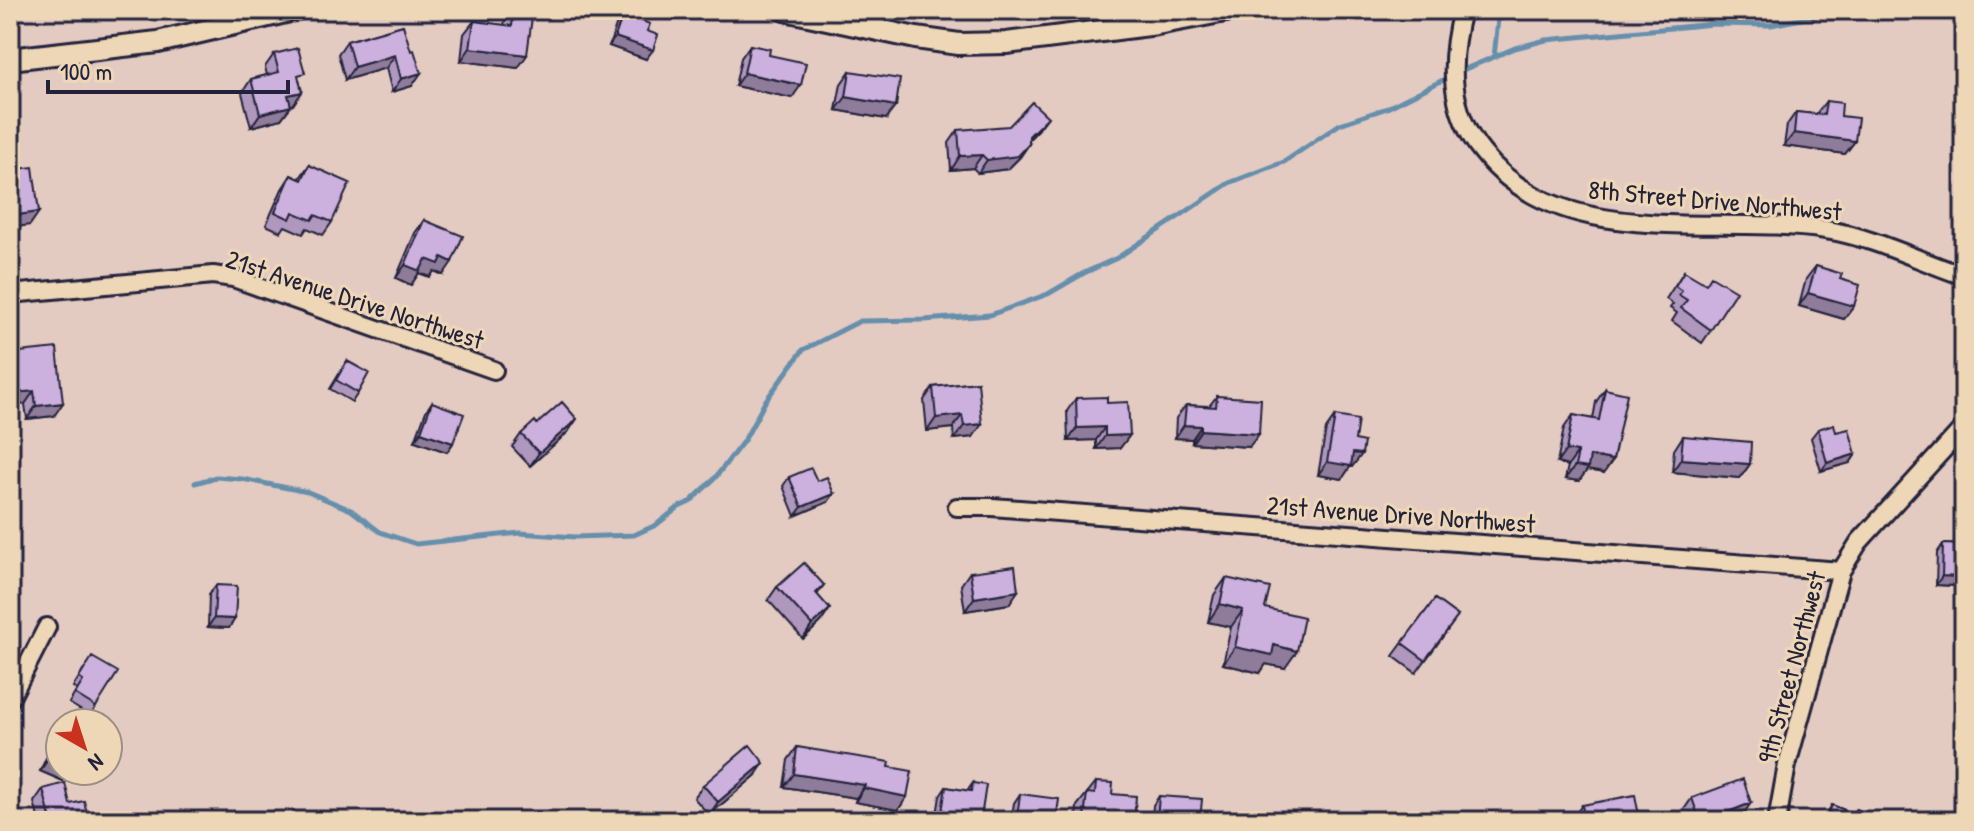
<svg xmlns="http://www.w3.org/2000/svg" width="1974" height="831" font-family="'Patrick Hand',sans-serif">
	<rect width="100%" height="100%" fill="#e4cbc2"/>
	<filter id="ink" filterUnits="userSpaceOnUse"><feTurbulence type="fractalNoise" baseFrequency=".0125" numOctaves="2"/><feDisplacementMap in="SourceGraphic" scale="16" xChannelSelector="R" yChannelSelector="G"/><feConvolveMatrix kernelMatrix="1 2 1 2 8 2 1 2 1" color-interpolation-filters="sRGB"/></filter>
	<g filter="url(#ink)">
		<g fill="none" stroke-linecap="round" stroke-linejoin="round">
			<path stroke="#668fab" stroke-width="5" d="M 1494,57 L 1499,10
				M 1458,72 L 1515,48 L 1546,40 L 1713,24 L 1771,25 L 1848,10
				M 195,483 L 216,477 L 242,479 L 308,492 L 351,510 L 380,532 L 416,544 L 520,533 L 575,537 L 634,535 L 656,525 L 679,507 L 690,502 L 715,478 L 745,439 L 766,400 L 803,350 L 860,321 L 924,320 L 990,315 L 1048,294 L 1084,273 L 1117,258 L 1229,183 L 1284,162 L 1340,124 L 1387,108 L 1449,77"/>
			<g stroke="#22223b" stroke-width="22">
				<path id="minor" d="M 1462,10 C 1449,61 1448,111 1483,153 C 1563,253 1714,213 1826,230 C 1873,237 1919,261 1964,276
					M 10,294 L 213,275 L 233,278 L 494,370
					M 957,507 L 992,507 L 1841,571
					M 10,699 L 47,627
					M 1777,821 L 1787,765 L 1841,571 L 1859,542 L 1964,427"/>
			</g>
			<g stroke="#22223b" stroke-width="26">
				<path id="tertiary" d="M 785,10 L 916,38 L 959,44 L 1006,43 L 1157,24 L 1231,10
					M 10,59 L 158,42 L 294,10"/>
			</g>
			<use href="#minor" stroke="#eed7b6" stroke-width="16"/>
			<use href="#tertiary" stroke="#eed7b6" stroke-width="20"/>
		</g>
		<path fill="#af97be" stroke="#22223b" stroke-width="2" d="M 510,10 L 533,10 L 518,68 L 461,61 L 464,34 L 474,21 L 504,25 L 506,16 Z
			M 623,14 L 647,31 L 646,59 L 609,46 L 617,23 Z
			M 403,25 L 412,86 L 392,92 L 386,68 L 345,80 L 338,54 L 347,41 Z
			M 750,45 L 769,55 L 792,98 L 735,86 L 741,58 Z
			M 274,54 L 299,81 L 302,92 L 281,119 L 251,127 L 242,93 L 251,79 L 267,75 L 265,67 Z
			M 850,71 L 886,119 L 836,110 L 841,84 Z
			M 1826,101 L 1841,116 L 1855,141 L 1845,154 L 1784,146 L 1787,125 L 1796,112 L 1816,114 Z
			M 958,130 L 1038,130 L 1029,139 L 1029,144 L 1020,157 L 1008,169 L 978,173 L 973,168 L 951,170 L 949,143 Z
			M 309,165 L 332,222 L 323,235 L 307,228 L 303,234 L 285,226 L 281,232 L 266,225 L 282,189 L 291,175 L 299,179 Z
			M 424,220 L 443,275 L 434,271 L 430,277 L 419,273 L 411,285 L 396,278 L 415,233 Z
			M 1816,266 L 1840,279 L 1854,306 L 1844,319 L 1799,306 L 1806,279 Z
			M 1684,271 L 1711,330 L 1702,343 L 1672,321 L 1677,313 L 1670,308 L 1673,304 L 1666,299 Z
			M 10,353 L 54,416 L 27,419 L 25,404 L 10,406 Z
			M 347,361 L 358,393 L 352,402 L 330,389 Z
			M 978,382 L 973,437 L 954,439 L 953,428 L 927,431 L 924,400 L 933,387 Z
			M 1605,389 L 1604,473 L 1587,470 L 1579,481 L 1565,479 L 1568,466 L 1557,463 L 1564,428 L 1573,415 L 1593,419 L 1596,402 Z
			M 1217,396 L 1249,447 L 1192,443 L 1192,439 L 1175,438 L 1176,418 L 1186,405 L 1209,406 Z
			M 1076,398 L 1107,403 L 1130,435 L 1120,448 L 1096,449 L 1096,440 L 1068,441 L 1067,411 Z
			M 432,402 L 453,443 L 447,452 L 415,441 L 426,411 Z
			M 1335,416 L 1355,440 L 1352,467 L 1350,467 L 1342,479 L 1318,475 L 1326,429 Z
			M 537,424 L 568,432 L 530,466 L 512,447 L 521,434 Z
			M 1818,429 L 1836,432 L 1856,454 L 1850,463 L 1821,471 L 1811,438 Z
			M 1683,436 L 1750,464 L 1740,478 L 1672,472 L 1674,450 Z
			M 789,477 L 817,481 L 828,502 L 795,516 L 783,486 Z
			M 1943,544 L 1964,545 L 1964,571 L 1962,571 L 1962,577 L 1956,586 L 1936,585 L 1937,553 Z
			M 970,572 L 1009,604 L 965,611 L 961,585 Z
			M 1226,578 L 1265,608 L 1285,668 L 1266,664 L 1260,673 L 1223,664 L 1231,627 L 1208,622 L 1214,595 Z
			M 216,585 L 229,628 L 208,627 L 209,594 Z
			M 824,585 L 817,595 L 821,622 L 803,639 L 768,600 L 777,587 Z
			M 1435,599 L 1458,616 L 1416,673 L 1393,656 Z
			M 86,666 L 96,707 L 90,716 L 69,703 L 77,690 L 73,687 Z
			M 60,728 L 60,771 L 63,781 L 40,771 Z
			M 797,747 L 889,767 L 907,797 L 898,810 L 855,802 L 856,798 L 784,787 L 788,760 Z
			M 755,776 L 709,815 L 694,798 L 703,785 Z
			M 1096,782 L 1112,794 L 1134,821 L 1076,821 L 1077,806 Z
			M 973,783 L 979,821 L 936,821 L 940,796 L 946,787 L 967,791 Z
			M 43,789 L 70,804 L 89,821 L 39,821 L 34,802 Z
			M 1020,794 L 1056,821 L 1011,821 L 1014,803 Z
			M 1159,796 L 1200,821 L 1152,821 L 1153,805 Z
			M 1692,798 L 1742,816 L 1729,821 L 1686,821 L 1683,811 Z
			M 1582,805 L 1640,821 L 1574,821 L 1573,818 Z
			M 1832,805 L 1852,813 L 1856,809 L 1887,821 L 1822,821 Z"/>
		<path fill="#8f7b9b" stroke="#22223b" stroke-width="2" d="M 15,10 L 51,10 L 49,13 Z
			M 615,37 L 653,50 L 646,59 L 609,46 Z
			M 470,48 L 527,55 L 518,68 L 461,61 Z
			M 395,55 L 386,68 L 345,80 L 354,67 Z
			M 421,73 L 412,86 L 392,92 L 401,79 Z
			M 744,73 L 801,85 L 792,98 L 735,86 Z
			M 302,92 L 293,105 L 279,108 L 288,95 Z
			M 846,97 L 896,106 L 886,119 L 836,110 Z
			M 291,106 L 281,119 L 251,127 L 260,114 Z
			M 1048,117 L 1038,130 L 1020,149 L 1029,136 Z
			M 1794,133 L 1855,141 L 1845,154 L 1784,146 Z
			M 1029,144 L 1020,157 L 1008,169 L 978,173 L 987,160 Z
			M 982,155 L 973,168 L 951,170 L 960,156 Z
			M 39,212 L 30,225 L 10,228 L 10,216 Z
			M 442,257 L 452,262 L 443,275 L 434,271 L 430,277 L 419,273 L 411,285 L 396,278 L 405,265 L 426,259 Z
			M 1808,293 L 1854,306 L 1844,319 L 1799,306 Z
			M 34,391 L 25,404 L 10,406 L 10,400 L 15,393 Z
			M 63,403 L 54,416 L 27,419 L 36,406 Z
			M 962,415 L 953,428 L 927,431 L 936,418 Z
			M 577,419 L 568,432 L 530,466 L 539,453 Z
			M 982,424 L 973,437 L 954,439 L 964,426 Z
			M 1184,425 L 1201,426 L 1192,439 L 1175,438 Z
			M 1105,427 L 1096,440 L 1068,441 L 1077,428 Z
			M 1201,430 L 1259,434 L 1249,447 L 1192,443 Z
			M 421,432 L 453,443 L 447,452 L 415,441 Z
			M 1130,435 L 1120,448 L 1096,449 L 1105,436 Z
			M 1566,450 L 1578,452 L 1568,466 L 1557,463 Z
			M 1353,453 L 1362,454 L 1352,467 L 1350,467 L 1342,479 L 1318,475 L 1327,462 Z
			M 1856,454 L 1850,463 L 1821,471 L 1827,463 Z
			M 1590,456 L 1613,460 L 1604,473 L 1587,470 L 1579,481 L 1565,479 L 1575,466 Z
			M 1681,459 L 1750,464 L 1740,478 L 1672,472 Z
			M 834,494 L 828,502 L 795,516 L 802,507 Z
			M 1942,576 L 1962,577 L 1956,586 L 1936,585 Z
			M 1018,591 L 1009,604 L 965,611 L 974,598 Z
			M 1220,604 L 1243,610 L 1231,627 L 1208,622 Z
			M 830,609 L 821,622 L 803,639 L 812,625 Z
			M 214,618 L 235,619 L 229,628 L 208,627 Z
			M 1274,645 L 1297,651 L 1285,668 L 1266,664 L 1260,673 L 1223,664 L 1235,647 Z
			M 49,758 L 60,763 L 60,771 L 70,771 L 63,781 L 40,771 Z
			M 764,763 L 755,776 L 709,815 L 718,802 Z
			M 794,774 L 865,785 L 856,798 L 784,787 Z
			M 864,788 L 907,797 L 898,810 L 855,802 Z
			M 1751,803 L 1742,816 L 1729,821 L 1705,821 Z
			M 942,812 L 981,818 L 979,821 L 936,821 Z
			M 1017,818 L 1044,821 L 1015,821 Z
			M 1084,818 L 1119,821 L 1082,821 Z"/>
		<path fill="#ccb0dd" stroke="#22223b" stroke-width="2" d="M 514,10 L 533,10 L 527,55 L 470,48 L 474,21 L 512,26 Z
			M 623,14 L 650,24 L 647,31 L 658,35 L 653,50 L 615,37 Z
			M 403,25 L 411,51 L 414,50 L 421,73 L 401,79 L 395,55 L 354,67 L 347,41 Z
			M 750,45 L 770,49 L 769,55 L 806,63 L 801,85 L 744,73 Z
			M 298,48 L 305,73 L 298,75 L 302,92 L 288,95 L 291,106 L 260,114 L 251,79 L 279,72 L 274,54 Z
			M 850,71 L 900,79 L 896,106 L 846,97 Z
			M 1826,101 L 1842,103 L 1841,116 L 1858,118 L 1855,141 L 1794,133 L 1796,112 L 1824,115 Z
			M 1032,102 L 1048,117 L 1029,136 L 1029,144 L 1018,156 L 987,160 L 982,155 L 960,156 L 958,130 L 1009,126 Z
			M 309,165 L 350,183 L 332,222 L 315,215 L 312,220 L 293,212 L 290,219 L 275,212 L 291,175 L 302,180 Z
			M 33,167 L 39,212 L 10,216 L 10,170 Z
			M 424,220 L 463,236 L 452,262 L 442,257 L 439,264 L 426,259 L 420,271 L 405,265 Z
			M 1816,266 L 1842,274 L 1840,279 L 1860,285 L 1854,306 L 1808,293 Z
			M 1684,271 L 1706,284 L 1711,276 L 1736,291 L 1711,330 L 1681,308 L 1687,300 L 1679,295 L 1682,291 L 1675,286 Z
			M 57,348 L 63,403 L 36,406 L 34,391 L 15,393 L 13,380 L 10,381 L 10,353 Z
			M 347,361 L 369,373 L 358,393 L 336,380 Z
			M 978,382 L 982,424 L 964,426 L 962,415 L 936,418 L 933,387 Z
			M 1605,389 L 1627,394 L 1613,460 L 1590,456 L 1588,468 L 1575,466 L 1578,452 L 1566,450 L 1573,415 L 1599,420 Z
			M 1217,396 L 1261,399 L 1259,434 L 1201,430 L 1201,426 L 1184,425 L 1186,405 L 1216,407 Z
			M 1107,397 L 1107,403 L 1128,402 L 1130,435 L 1105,436 L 1105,427 L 1077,428 L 1076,398 Z
			M 432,402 L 464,414 L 453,443 L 421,432 Z
			M 562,402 L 577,419 L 539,453 L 521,434 L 535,421 L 537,424 Z
			M 1335,416 L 1358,420 L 1355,440 L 1364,442 L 1362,454 L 1353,453 L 1351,466 L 1327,462 Z
			M 1834,424 L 1836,432 L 1849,429 L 1856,454 L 1827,463 L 1818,429 Z
			M 1683,436 L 1751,442 L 1750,464 L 1681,459 Z
			M 811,468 L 817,481 L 827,477 L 834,494 L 802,507 L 789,477 Z
			M 1943,544 L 1964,545 L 1964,562 L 1962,562 L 1962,577 L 1942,576 Z
			M 804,563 L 824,585 L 816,593 L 830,609 L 812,625 L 777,587 Z
			M 1015,566 L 1018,591 L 974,598 L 970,572 Z
			M 1226,578 L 1270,588 L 1265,608 L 1304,617 L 1297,651 L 1274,645 L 1272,655 L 1235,647 L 1243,610 L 1220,604 Z
			M 216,585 L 237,586 L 235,619 L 214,618 Z
			M 1435,599 L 1458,616 L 1425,660 L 1402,643 Z
			M 92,657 L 118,672 L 96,707 L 75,694 L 83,681 L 79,678 Z
			M 67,718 L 79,723 L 65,723 Z
			M 60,734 L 60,763 L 49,758 Z
			M 750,745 L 764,763 L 718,802 L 703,785 Z
			M 797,747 L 890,762 L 889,767 L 912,771 L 907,797 L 864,788 L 865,785 L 794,774 Z
			M 1743,779 L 1751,803 L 1705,821 L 1700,821 L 1692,798 Z
			M 1096,782 L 1113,783 L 1112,794 L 1136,796 L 1134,821 L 1084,818 L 1087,793 L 1095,794 Z
			M 65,783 L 70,804 L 84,801 L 89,821 L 51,821 L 43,789 Z
			M 973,783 L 986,785 L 981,818 L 942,812 L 946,787 L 971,791 Z
			M 1020,794 L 1059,799 L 1056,821 L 1044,821 L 1017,818 Z
			M 1635,795 L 1640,821 L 1585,821 L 1582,805 Z
			M 1159,796 L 1202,799 L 1200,821 L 1157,820 Z
			M 1832,805 L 1854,814 L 1856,809 L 1887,821 L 1826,821 Z
			M 1268,818 L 1282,820 L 1282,821 L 1268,821 Z"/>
	</g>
	<g text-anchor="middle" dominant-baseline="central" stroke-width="6" stroke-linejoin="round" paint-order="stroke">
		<g font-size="26" fill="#22223b" stroke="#eed7b6">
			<text transform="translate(1715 200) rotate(5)">8th Street Drive Northwest</text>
			<text transform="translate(355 299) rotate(18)">21st Avenue Drive Northwest</text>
			<text transform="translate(1401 514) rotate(4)">21st Avenue Drive Northwest</text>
			<text transform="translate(1791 667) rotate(-75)">9th Street Northwest</text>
		</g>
	</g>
	<rect width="1974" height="831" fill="none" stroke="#eed7b6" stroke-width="40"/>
	<rect x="20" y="20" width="1934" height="791" fill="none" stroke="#22223b" stroke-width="3" filter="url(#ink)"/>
	<g transform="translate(84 747) rotate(141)"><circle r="38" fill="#eed7b6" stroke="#9c8f85" stroke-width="2"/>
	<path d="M0-6L14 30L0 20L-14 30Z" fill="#c8321e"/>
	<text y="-12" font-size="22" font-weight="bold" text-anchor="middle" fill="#22223b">N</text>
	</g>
	<path d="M48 80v12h240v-12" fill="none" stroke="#22223b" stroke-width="4"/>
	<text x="60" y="80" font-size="24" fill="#22223b" stroke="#eed7b6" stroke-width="6" paint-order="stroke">100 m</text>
</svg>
